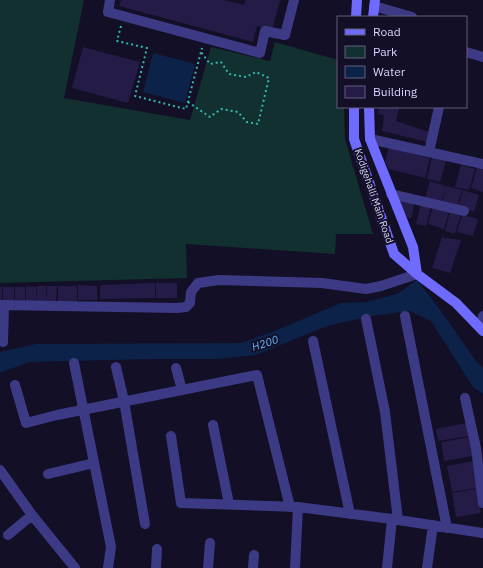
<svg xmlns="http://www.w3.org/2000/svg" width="483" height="568" font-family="'IBM Plex Sans',sans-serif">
	<rect width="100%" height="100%" fill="#130f26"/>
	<path fill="#12302f" d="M 0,0 L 84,0 L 64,98 L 190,120 L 211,47 L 270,61 L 275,42 L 338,60 L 338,107 L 344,107 L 345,139 L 373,234 L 336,234 L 335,254 L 186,244 L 187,278 L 0,283 Z"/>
	<path fill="#0c2248" d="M 153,53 L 195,64 L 185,103 L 143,92 Z
		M 417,280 L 441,311 L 476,361 L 483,368 L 483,394 L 473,387 L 431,321 L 410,311 L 371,316 L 327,326 L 256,355 L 215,359 L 152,359 L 29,362 L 0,373 L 0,352 L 36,344 L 242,343 L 272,332 L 341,303 L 366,302 L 397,294 Z"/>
	<path fill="#241b47" d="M 121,0 L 225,0 L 244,5 L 245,0 L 280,0 L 272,30 L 257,26 L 253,42 L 119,6 Z
		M 83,47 L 140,62 L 128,103 L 72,88 Z
		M 379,107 L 399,107 L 396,121 L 429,132 L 427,142 L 382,131 L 384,115 L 378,114 Z
		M 389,147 L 430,158 L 425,178 L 389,169 L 385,161 Z
		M 432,157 L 446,161 L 440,182 L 427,179 Z
		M 461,165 L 475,169 L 469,190 L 455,187 Z
		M 477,167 L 483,168 L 483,192 L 471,188 Z
		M 430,181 L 446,186 L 441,203 L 425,199 Z
		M 446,186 L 462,190 L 457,207 L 442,203 Z
		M 463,190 L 479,195 L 474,212 L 458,207 Z
		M 396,198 L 414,202 L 412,218 L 403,217 Z
		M 421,204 L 431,207 L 426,226 L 416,224 Z
		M 433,207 L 449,212 L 444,229 L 428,224 Z
		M 450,212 L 461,214 L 455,234 L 445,231 Z
		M 462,215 L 478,219 L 473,236 L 457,232 Z
		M 442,237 L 461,240 L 450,273 L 432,268 Z
		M 155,283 L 155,298 L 100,299 L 100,285 Z
		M 156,283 L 177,283 L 177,298 L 156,298 Z
		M 78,285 L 97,286 L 97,300 L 78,300 Z
		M 26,286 L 36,287 L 36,302 L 26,302 Z
		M 37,286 L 46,286 L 46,302 L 36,301 Z
		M 47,286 L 57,286 L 56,302 L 46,302 Z
		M 58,286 L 77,286 L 77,301 L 58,301 Z
		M 0,287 L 2,287 L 2,302 L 0,302 Z
		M 3,287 L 14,287 L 14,303 L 3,302 Z
		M 15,287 L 25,287 L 25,302 L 15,302 Z
		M 466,423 L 469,436 L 438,441 L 436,429 Z
		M 470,437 L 473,456 L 444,461 L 441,442 Z
		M 473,461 L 478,488 L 452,492 L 447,466 Z
		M 477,489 L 481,513 L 456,517 L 452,493 Z"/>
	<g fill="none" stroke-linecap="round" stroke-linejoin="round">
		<path stroke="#2fb8b0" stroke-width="2" stroke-dasharray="2 3" stroke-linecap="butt" d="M 121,26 L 117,41 L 147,48 L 135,96 L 186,109 L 202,48
			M 188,102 L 210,117 L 221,109 L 238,112 L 247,122 L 258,124 L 269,78 L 256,72 L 246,77 L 229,74 L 221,62 L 210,64 L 201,52"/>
		<path stroke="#3d3a85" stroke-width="10" d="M 110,0 L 108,12 L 260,53 L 265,31 L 285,35 L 294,0
			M 374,6 L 412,17
			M 466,52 L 483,57
			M 370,139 L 483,164
			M 429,152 L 439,107
			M 391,194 L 464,211
			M 0,305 L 177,308 L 186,307 L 190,303 L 191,292 L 198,283 L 219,280 L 322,283 L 366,289 L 381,286 L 417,274
			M 405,316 L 447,528
			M 366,319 L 385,412 L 398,520
			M 480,327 L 483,316
			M 313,341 L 350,514
			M 3,342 L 4,305
			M 74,363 L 111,547 L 108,568
			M 116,367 L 124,401 L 145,524
			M 176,368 L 182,390
			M 15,385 L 26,423 L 57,415 L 257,375 L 290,507
			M 465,398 L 476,448 L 483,503
			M 213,425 L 229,504
			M 171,436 L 181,503 L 298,507 L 392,519 L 483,533
			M 0,470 L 32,515 L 75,568
			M 48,474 L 94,463
			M 8,535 L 32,515
			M 156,568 L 157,549
			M 208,568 L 210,543
			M 253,568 L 254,555
			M 295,568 L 298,507
			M 387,568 L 392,519
			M 427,568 L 433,525"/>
		<path stroke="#6f6bff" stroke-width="10" d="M 356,17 L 357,0
			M 373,17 L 375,0
			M 354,107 L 354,139 L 394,254 L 417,274 L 456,303 L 483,331
			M 369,107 L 370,139 L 413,247 L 417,274"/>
	</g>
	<g text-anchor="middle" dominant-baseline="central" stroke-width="4" stroke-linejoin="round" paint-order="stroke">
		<g font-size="10" fill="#d9d4ff" stroke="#130f26">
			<text transform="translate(374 196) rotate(71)">Kodigehalli Main Road</text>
		</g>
		<g font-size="11" font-style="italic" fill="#62b6ff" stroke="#130f26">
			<text transform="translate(265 343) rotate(-18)">H200</text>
		</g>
	</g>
	<rect x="337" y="16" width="130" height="92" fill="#130f26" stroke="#625e7d"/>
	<rect x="345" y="29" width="20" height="6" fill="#6f6bff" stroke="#625e7d"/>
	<text x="373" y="36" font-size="12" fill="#d9d4ff">Road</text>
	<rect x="345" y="46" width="20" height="12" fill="#12302f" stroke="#625e7d"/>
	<text x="373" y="56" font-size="12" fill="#d9d4ff">Park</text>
	<rect x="345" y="66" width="20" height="12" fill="#0c2248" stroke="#625e7d"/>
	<text x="373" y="76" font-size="12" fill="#d9d4ff">Water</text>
	<rect x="345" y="86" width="20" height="12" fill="#241b47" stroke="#625e7d"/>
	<text x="373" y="96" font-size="12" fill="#d9d4ff">Building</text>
</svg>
